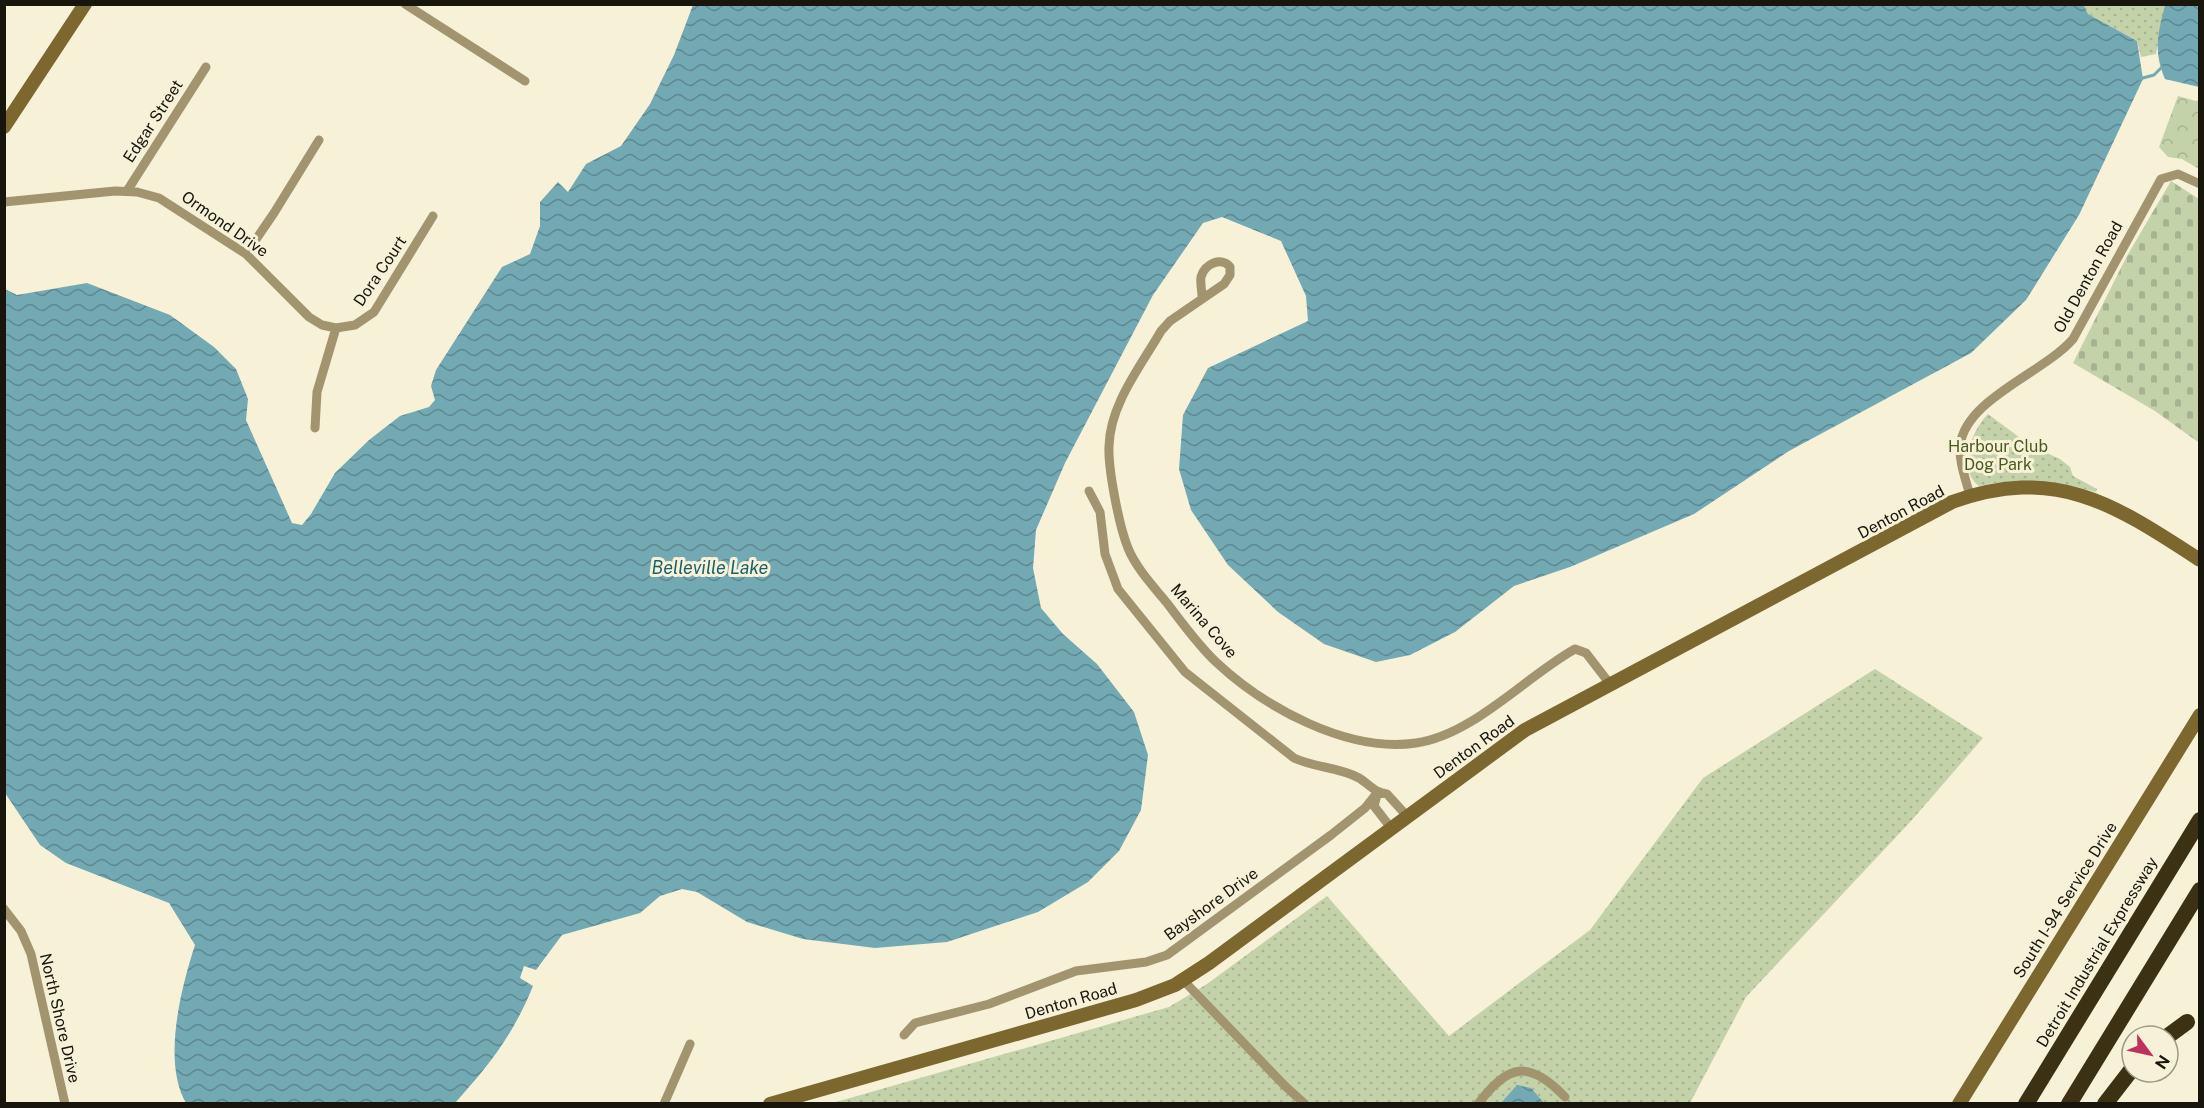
<svg xmlns="http://www.w3.org/2000/svg" width="2204" height="1108" font-family="'Public Sans',sans-serif">
	<defs>
		<pattern id="forest-crowns" width="20" height="18" patternUnits="userSpaceOnUse" patternTransform="scale(1.5)"><rect width="20" height="18" fill="#c3d2a9"/><path d="M2 6a3 3 0 1 1 6 0M12 15a3 3 0 1 1 6 0" fill="none" stroke="#a7b390"/></pattern>
		<pattern id="cemetery-stones" width="16" height="16" patternUnits="userSpaceOnUse" patternTransform="scale(1.5)"><rect width="16" height="16" fill="#c3d2a9"/><path d="M2 7V4a2 2 0 0 1 4 0v3zM10 15v-3a2 2 0 0 1 4 0v3z" fill="#a7b390"/></pattern>
		<pattern id="park-dots" width="8" height="8" patternUnits="userSpaceOnUse" patternTransform="scale(1.5)"><rect width="8" height="8" fill="#c3d2a9"/><path d="M2 2h.1M6 6h.1" fill="none" stroke="#a7b390" stroke-width="1.8" stroke-linecap="round"/></pattern>
		<pattern id="water-waves" width="16" height="10" patternUnits="userSpaceOnUse" patternTransform="scale(1.5)"><rect width="16" height="10" fill="#73a9b3"/><path d="M0 5q4-4 8 0t8 0" fill="none" stroke="#5d8890"/></pattern>
	</defs>
	<rect width="100%" height="100%" fill="#f7f1d8"/>
	<path fill="url(#forest-crowns)" d="M 2178,96 L 2196,101 L 2199,100 L 2199,169 L 2182,159 L 2168,157 L 2159,147 Z"/>
	<path fill="url(#cemetery-stones)" d="M 2171,181 L 2199,199 L 2198,442 L 2155,411 L 2073,363 L 2127,256 Z"/>
	<path fill="url(#park-dots)" d="M 2083,5 L 2165,5 L 2156,54 L 2141,57 L 2137,41 L 2088,14 Z
		M 1988,414 L 2031,446 L 2060,459 L 2070,467 L 2073,476 L 2097,489 L 2096,492 C 2059,481 2017,477 1979,486 C 1956,469 1972,430 1988,414 Z
		M 1875,669 L 1983,738 L 1911,821 L 1746,997 L 1690,1103 L 829,1104 L 1169,1007 L 1207,984 L 1327,896 L 1449,1036 L 1590,930 L 1703,778 Z"/>
	<path fill="url(#water-waves)" d="M 2083,4 L 2088,14 L 2137,41 L 2143,79 L 2079,215 L 2026,300 L 1971,353 L 1789,451 L 1694,514 L 1570,567 L 1514,586 L 1455,632 L 1410,655 L 1376,662 L 1324,644 L 1278,612 L 1228,565 L 1191,510 L 1179,469 L 1183,415 L 1208,368 L 1308,321 L 1306,296 L 1281,241 L 1222,217 L 1203,223 L 1153,295 L 1065,463 L 1036,530 L 1033,568 L 1041,608 L 1063,634 L 1097,664 L 1134,712 L 1148,755 L 1141,810 L 1119,851 L 1088,882 L 1038,912 L 947,942 L 875,948 L 803,939 L 747,922 L 697,892 L 682,889 L 660,896 L 640,913 L 562,935 L 536,970 L 524,966 L 520,978 L 533,986 C 513,1035 490,1064 455,1103 L 186,1103 C 162,1062 181,988 195,945 L 169,903 L 66,863 L 40,845 L 5,793 L 5,289 L 17,295 L 87,283 L 170,315 L 214,347 L 236,369 L 248,399 L 246,420 L 292,523 L 302,525 L 311,514 L 335,473 L 369,440 L 400,416 L 429,407 L 435,400 L 431,386 L 436,370 L 502,267 L 530,254 L 540,226 L 540,202 L 558,182 L 568,192 L 586,164 L 621,146 L 650,104 L 674,55 L 693,5 Z
		M 2165,5 L 2199,5 L 2199,87 L 2165,79 C 2153,51 2158,33 2165,5 Z
		M 1517,1085 L 1531,1088 L 1544,1103 L 1501,1103 Z"/>
	<g fill="none" stroke-linecap="round" stroke-linejoin="round">
		<path stroke="#73a9b3" stroke-width="3" d="M 2139,79 L 2154,75 L 2162,67"/>
		<path stroke="#a2946f" stroke-width="9" d="M 405,4 L 525,81
			M 127,191 L 206,67
			M 4,202 L 115,191 L 137,192 L 159,198 L 246,254 L 309,317 L 322,325 L 336,328
			M 246,254 L 274,213 L 319,140
			M 1202,297 C 1202,291 1200,283 1201,277 C 1204,264 1222,256 1230,267 L 1230,275 L 1224,284 L 1170,321 L 1161,331 C 1141,366 1110,404 1109,446 C 1108,469 1119,526 1128,548 C 1136,568 1154,587 1167,603 C 1183,624 1198,645 1216,662 C 1265,708 1348,753 1416,743 C 1473,735 1525,677 1575,649 L 1586,653 L 1610,684
			M 315,428 L 317,392 L 336,328 L 355,325 L 374,312 L 433,216
			M 1089,491 L 1100,512 L 1105,554 L 1118,589 L 1185,672 L 1294,758 C 1315,768 1340,767 1359,778 C 1369,784 1375,793 1387,794 L 1407,816
			M 1970,496 C 1966,480 1959,462 1960,446 C 1965,399 2044,373 2073,339 L 2161,179 L 2178,174 L 2200,184
			M 1377,795 L 1374,806 L 1391,828
			M 4,909 L 21,931 L 31,954 L 65,1104
			M 1183,980 L 1285,1086 L 1305,1104
			M 904,1035 L 915,1023 L 989,1004 L 1076,971 L 1146,962 L 1167,955 L 1331,835 L 1365,808 L 1377,793
			M 664,1104 L 690,1044
			M 1478,1104 C 1508,1064 1529,1059 1565,1097"/>
		<path stroke="#7c672e" stroke-width="14" d="M 4,127 L 85,4
			M 770,1104 L 1136,1000 L 1175,985 L 1209,963 L 1525,730 L 1952,502 C 2056,465 2114,504 2200,560
			M 1959,1104 L 2200,715"/>
		<path stroke="#3c3113" stroke-width="16" d="M 2168,1036 L 2187,1022
			M 2026,1104 L 2200,820
			M 2069,1104 L 2200,890
			M 2105,1104 L 2132,1069"/>
	</g>
	<g text-anchor="middle" dominant-baseline="central" stroke-width="6" stroke-linejoin="round" paint-order="stroke">
		<g font-size="16" fill="#17150c" stroke="#f7f1d8">
			<text transform="translate(153 121) rotate(-57)">Edgar Street</text>
			<text transform="translate(225 224) rotate(35)">Ormond Drive</text>
			<text transform="translate(380 271) rotate(-56)">Dora Court</text>
			<text transform="translate(2088 277) rotate(-61)">Old Denton Road</text>
			<text transform="translate(1901 512) rotate(-28)">Denton Road</text>
			<text transform="translate(1204 621) rotate(49)">Marina Cove</text>
			<text transform="translate(1474 747) rotate(-36)">Denton Road</text>
			<text transform="translate(2065 900) rotate(-58)">South I-94 Service Drive</text>
			<text transform="translate(1211 904) rotate(-36)">Bayshore Drive</text>
			<text transform="translate(2097 952) rotate(-59)">Detroit Industrial Expressway</text>
			<text transform="translate(1071 1001) rotate(-16)">Denton Road</text>
			<text transform="translate(60 1018) rotate(77)">North Shore Drive</text>
		</g>
		<g font-size="16" fill="#485a1d" stroke="#f7f1d8">
			<text x="1998" y="446">Harbour Club<tspan x="1998" dy="18">Dog Park</tspan></text>
		</g>
		<g font-size="18" font-style="italic" fill="#17606c" stroke="#f7f1d8">
			<text x="710" y="567">Belleville Lake</text>
		</g>
	</g>
	<rect width="2204" height="1108" fill="none" stroke="#17150c" stroke-width="12"/>
	<g transform="translate(2150 1054) rotate(123)"><circle r="28" fill="#f7f1d8" stroke="#9d9986" stroke-width="1.5"/>
	<path d="M0-4.5L10 22L0 15L-10 22Z" fill="#bf315c"/>
	<text y="-9" font-size="16" font-weight="bold" text-anchor="middle" fill="#17150c">N</text>
	</g>
</svg>
